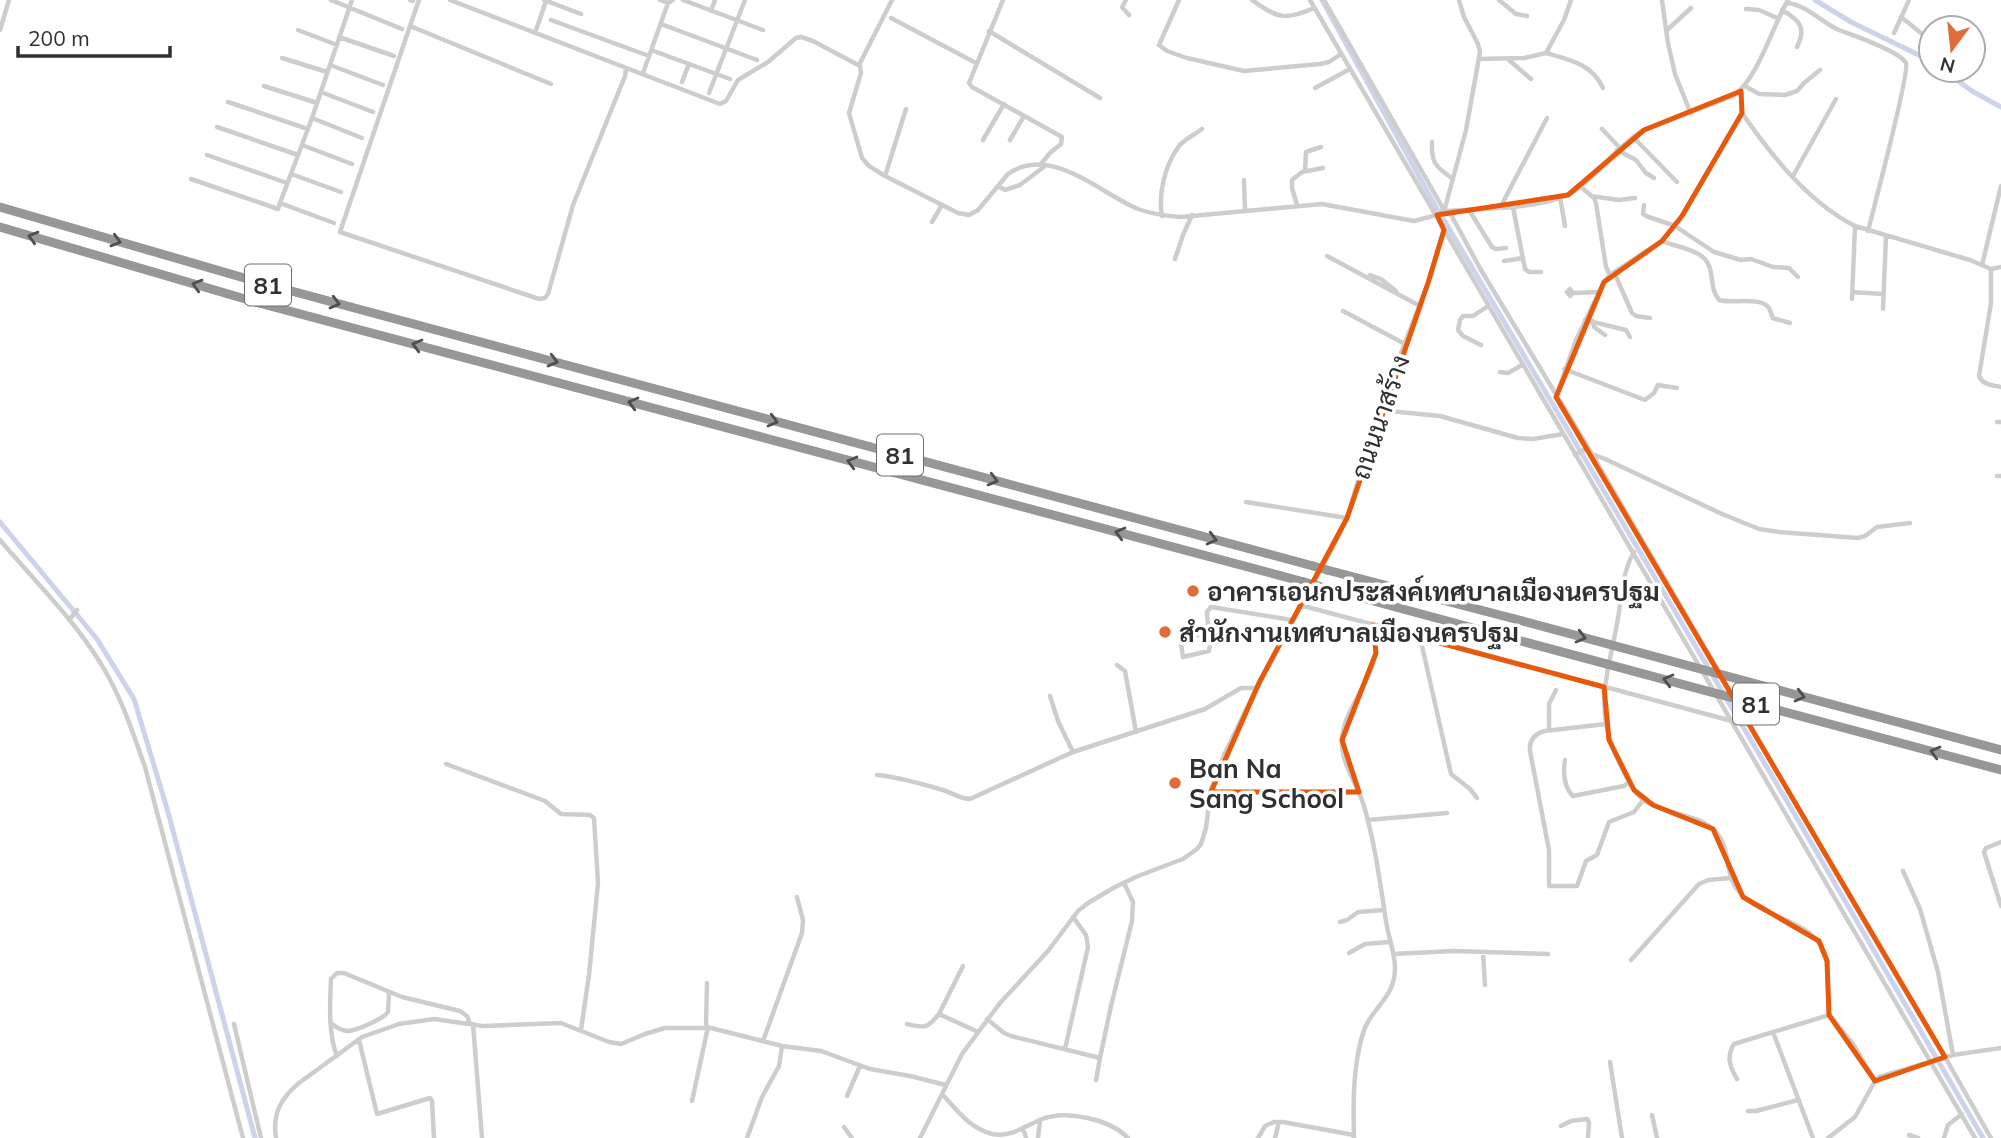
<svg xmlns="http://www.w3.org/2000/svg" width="2001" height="1138" font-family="Mulish,Sarabun,sans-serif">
	<rect width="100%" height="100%" fill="#fff"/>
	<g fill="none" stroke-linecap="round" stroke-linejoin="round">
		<path stroke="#ccd3eb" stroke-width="5" d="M 1322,0 L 1437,209
			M 1815,0 L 1851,22 L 1931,61
			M 1943,70 L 1972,91 L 2001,107
			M 1444,220 C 1626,525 1805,831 1983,1138
			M 0,522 L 97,639 L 134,699 L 168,812 L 255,1138"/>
		<path stroke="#cdcdcd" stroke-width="4.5" d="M 331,0 L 402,29
			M 410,0 L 413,1
			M 419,0 L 410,26 L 551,84
			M 450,0 L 720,104 L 726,101 L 738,80 L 768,62 L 796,38 L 801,37 L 813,41 L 860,66 L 861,73 L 849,113 L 862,158 L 869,166 L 885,176 L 958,213 L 969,215 L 978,210 L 1008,174 C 1051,144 1099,193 1138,209 C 1152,214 1166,216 1181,217 L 1322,204 L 1414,221 L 1437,215 L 1445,208 L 1466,130 L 1480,52 L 1478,44 L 1464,17 L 1459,0
			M 544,0 L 581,14
			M 660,0 L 668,3
			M 683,0 L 763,30
			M 1003,0 L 969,83 L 972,87 L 1062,137 L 1061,144 L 1050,153 L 1041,164
			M 1126,0 L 1122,7 L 1129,15
			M 1179,0 L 1159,45 L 1167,51 L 1184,57
			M 1252,0 C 1277,18 1285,21 1314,8
			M 1310,0 L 1975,1138
			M 1324,0 L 1444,210 L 1449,211 C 1484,208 1553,210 1580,187 C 1602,169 1619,145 1644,130 L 1733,96 C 1758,79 1772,27 1788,0
			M 1499,0 L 1516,14 L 1527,16
			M 1662,0 L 1668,43 L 1675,74 L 1691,114
			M 1787,3 C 1807,5 1821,22 1839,30 C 1852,35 1900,51 1906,63 C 1910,72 1873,211 1868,231
			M 1746,9 L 1759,10 L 1777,18
			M 1782,10 C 1799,20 1807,27 1797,47
			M 711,11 L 715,0
			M 1901,17 L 1931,41
			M 891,18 L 976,63
			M 551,20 L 649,56
			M 661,24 L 757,60
			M 410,26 L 340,232 L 539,299 L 545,298 L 548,294 L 573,205 L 625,76 L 626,68
			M 0,30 L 9,0
			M 298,30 L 337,45
			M 989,31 L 1100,98
			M 1666,31 L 1691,8
			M 535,33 L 546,1
			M 1894,33 L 1909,0
			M 339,37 L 394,56
			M 651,50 L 730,79
			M 1546,53 C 1570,60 1592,64 1603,88
			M 282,58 L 327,72
			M 1187,58 L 1244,71 L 1320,64 L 1329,62 L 1341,54
			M 1479,59 L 1524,58 L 1546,53 L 1564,20 L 1571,0
			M 1509,60 L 1531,79
			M 330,65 L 383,85
			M 859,65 L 892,0
			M 643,73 L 668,3 L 673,0
			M 682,82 L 689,64
			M 264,86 L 317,103
			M 1745,86 L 1759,94 L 1785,95 L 1797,91 L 1804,83 L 1820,70
			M 1315,88 L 1350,69
			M 321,92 L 373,112
			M 709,93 L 745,0
			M 228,102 L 308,129
			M 1742,113 C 1771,155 1808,202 1855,226 L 1970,260 L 1991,269 L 2001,267
			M 312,118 L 362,138
			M 217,127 L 298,155
			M 1602,129 L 1620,148
			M 1633,137 L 1677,182
			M 983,140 L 1004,104
			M 1010,140 L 1024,116
			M 1432,142 C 1431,163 1436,167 1453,179
			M 302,145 L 352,164
			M 1617,150 L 1636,160 L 1646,173 L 1654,178
			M 207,155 L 287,183
			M 1305,171 L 1306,152 L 1321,147
			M 291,174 L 341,192
			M 885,176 L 906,109
			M 1793,176 L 1836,99
			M 191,179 L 278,209 L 280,203
			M 1244,180 L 1245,210
			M 998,186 L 1005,190 L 1020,185 L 1045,166
			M 1581,187 L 1594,198 L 1596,203 L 1606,267 L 1610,275
			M 1591,196 L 1619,200 L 1635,198
			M 1560,197 L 1565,226
			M 1297,205 L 1292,188 L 1292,180 L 1302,172 L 1323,168
			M 1644,205 L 1643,214 L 1646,216 L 1675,226 L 1714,252 L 1741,260 L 1751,259 L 1773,267 L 1789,268 L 1798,277
			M 1513,207 L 1525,269 L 1529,272 L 1541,272
			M 1500,208 L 1547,118
			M 1469,210 L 1492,247 L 1496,249 L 1506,248
			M 1449,211 L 1481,270 L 1592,454 L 1605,459 L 1722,514 L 1759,529 L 1779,532 L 1858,538 L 1865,536 L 1877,527 L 1910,523
			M 1162,216 C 1158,193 1165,165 1179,146 C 1185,139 1194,135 1202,129
			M 932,222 L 942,205
			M 334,223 L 280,203 L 312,118 L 352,0
			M 1662,241 C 1681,249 1708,249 1711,273 C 1713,284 1712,291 1719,300 C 1731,304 1761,296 1769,308 C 1771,311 1771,315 1773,318 L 1790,323
			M 1327,256 L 1420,306
			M 1175,259 L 1183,235 L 1192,215
			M 1504,261 L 1523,258
			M 1982,265 L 2001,186
			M 1991,269 L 1991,303 L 1979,376 C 1983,385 1992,385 2001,387
			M 1614,272 L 1632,313 L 1636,316 L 1650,318
			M 1370,275 L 1381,279 L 1396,291
			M 1570,289 L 1573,293 L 1570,296 L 1567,292 Z
			M 1852,292 L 1883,294
			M 1573,293 L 1599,292
			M 1852,299 L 1855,227
			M 1883,309 L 1886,236
			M 1343,311 L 1405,344
			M 1585,320 L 1626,330 L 1630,337
			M 1593,321 L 1594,327 L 1605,335
			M 1481,345 L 1463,336 L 1458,330 L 1460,320 L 1463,316 L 1473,316 L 1488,306
			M 1564,369 L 1645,400 L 1654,393 L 1658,385 L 1677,388
			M 1500,372 L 1508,373 L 1522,365
			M 1556,397 L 1576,340 L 1604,282 L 1610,275 L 1662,241 L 1682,216 L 1742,113 L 1741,91
			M 1379,410 L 1440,416 L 1518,438 L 1533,439 L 1563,434
			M 1997,422 L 2001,422
			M 1592,454 L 1881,950 L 1945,1057 L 1991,1138
			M 1575,455 L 1587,448
			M 1997,476 L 2001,476
			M 1246,502 L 1347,518
			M 0,540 C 37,584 81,626 108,676 C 124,705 134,736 145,767 L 243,1138
			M 1634,552 C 1621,575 1622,598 1617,624 C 1607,677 1593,712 1620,764 C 1625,775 1631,787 1639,796 C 1660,816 1697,811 1716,832 C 1735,854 1719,880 1750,902 C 1777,921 1820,924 1827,961 L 1829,1015 L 1853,1044 L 1875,1081
			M 1300,605 L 1732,721
			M 69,620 L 77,610
			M 1209,634 L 1180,637 L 1183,657 L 1209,651 C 1212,638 1207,625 1207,612 L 1211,607 L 1292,620
			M 1420,637 L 1451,774 L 1470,789 L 1477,798
			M 1117,665 L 1125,671 L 1136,732
			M 1050,696 L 1058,721 L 1073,752
			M 1606,724 L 1544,731 C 1535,734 1529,740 1530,751 L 1549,850 L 1549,886 L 1577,886 L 1586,861 L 1597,855 L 1609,822 L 1634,812 L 1644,799
			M 1549,730 L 1549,704 L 1556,690
			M 1565,760 C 1563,772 1564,788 1573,796 L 1624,786 L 1629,782
			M 446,764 L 545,801 L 561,814 L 590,815 L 594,818 L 598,883 L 589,975 L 581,1030
			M 877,775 C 899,777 922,784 943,790 C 953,793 960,799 970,799 L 1073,752 L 1205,709 L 1241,688 L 1256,688
			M 1211,792 L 1359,792
			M 1368,820 L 1447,813
			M 2001,842 L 1986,848 L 1984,852 L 2001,906
			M 1903,871 L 1920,909 L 1938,972 L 1953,1055
			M 1340,922 L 1347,920 L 1358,912 L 1384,910
			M 1349,953 L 1365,944 L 1389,942
			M 1483,953 L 1485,985
			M 1393,954 L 1454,951 L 1548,954
			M 1631,960 L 1699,884 L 1708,880 L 1730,878
			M 963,966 L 939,1014 L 978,1032
			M 987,1019 L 1004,1033 L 1011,1036 L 1100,1058 L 1111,1006 L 1132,921 L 1133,902 L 1124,883
			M 234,1024 L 261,1138
			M 332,1024 C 337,1028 342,1031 348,1031 C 358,1030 383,1019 388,1012 L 389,993
			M 473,1024 L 482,1138
			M 907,1024 C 925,1028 927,1029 939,1014
			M 706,1027 L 707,983
			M 1773,1032 L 1813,1138
			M 359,1040 L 377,1114 L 430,1098 L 432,1101 L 434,1138
			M 763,1041 L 802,933 L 803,920 L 797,897
			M 1065,1049 L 1088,947 L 1086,935 L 1073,917
			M 337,1056 C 328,1034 330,1002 331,979 L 337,973 L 344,973 L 402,997 L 460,1011 L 467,1016 L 470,1024
			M 1610,1062 L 1622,1138
			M 1737,1079 C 1730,1067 1726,1057 1734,1044 L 1829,1015
			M 1096,1080 L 1100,1058
			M 942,1094 C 957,1110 969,1128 992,1134 C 1011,1138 1025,1126 1042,1119 C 1067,1110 1110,1119 1128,1138
			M 847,1096 L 860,1066
			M 692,1101 L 708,1027
			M 1748,1111 L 1756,1111 L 1798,1100
			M 1652,1115 L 1657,1138
			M 1561,1126 L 1571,1121 L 1587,1119 L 1589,1123 L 1588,1138
			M 844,1127 L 852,1138
			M 1023,1128 L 1026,1138
			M 1909,1135 L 1918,1138
			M 276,1138 C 272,1114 281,1098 299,1083 L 362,1037 L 399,1024 L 434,1019 L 483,1026 L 561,1023 L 609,1042 L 621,1044 L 645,1034 L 665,1028 L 711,1028 L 782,1046 L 821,1051 L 870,1069 L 910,1076 L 946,1085
			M 747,1138 L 762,1097 L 779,1066 L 782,1046
			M 920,1138 L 962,1054 L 1000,1003 L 1048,951 L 1078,911 L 1088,903 L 1115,887 L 1138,876 L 1183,859 L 1197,849 L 1201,844 L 1206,828 L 1211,789 L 1224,755 L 1259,683 L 1334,545 L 1347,518 L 1379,410 L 1428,283 L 1444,230
			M 1038,1138 L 1040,1121
			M 1258,1138 L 1265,1126 L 1274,1122 L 1283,1122 L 1354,1135
			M 1275,1138 L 1279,1122
			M 1354,1138 C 1353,1103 1353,1066 1363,1033 C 1371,1007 1395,999 1395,968 C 1395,952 1388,936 1386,921 C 1380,883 1375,843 1364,806 C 1358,785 1341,764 1342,741 C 1342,708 1382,670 1375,642 C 1374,636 1369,629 1366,623
			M 1828,1138 L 1855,1117 L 1875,1081 L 1879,1077 L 1953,1055 L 2001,1048
			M 1944,1138 L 1948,1125 L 1962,1114"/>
		<path stroke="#979797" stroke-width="9" d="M 0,207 L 258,282 L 1313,566
			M 0,227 L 252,301 L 1304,582
			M 1327,570 L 1515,619
			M 1318,586 L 1510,638"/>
		<path stroke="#979797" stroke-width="9" d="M 1313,566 L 1327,570
			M 1304,582 L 1318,586
			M 1515,619 L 2001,750
			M 1510,638 L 2001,770"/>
	</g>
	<defs><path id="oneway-chevron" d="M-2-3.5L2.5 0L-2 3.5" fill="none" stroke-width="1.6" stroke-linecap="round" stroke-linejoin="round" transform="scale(1.75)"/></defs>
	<g stroke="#4f4f4f">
		<use href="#oneway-chevron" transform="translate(33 237) rotate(-164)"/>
		<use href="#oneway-chevron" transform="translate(116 241) rotate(16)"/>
		<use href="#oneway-chevron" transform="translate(197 285) rotate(-164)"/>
		<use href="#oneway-chevron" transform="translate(335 303) rotate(15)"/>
		<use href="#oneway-chevron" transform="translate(417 345) rotate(-165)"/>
		<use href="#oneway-chevron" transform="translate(553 361) rotate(15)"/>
		<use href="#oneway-chevron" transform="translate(633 403) rotate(-165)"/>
		<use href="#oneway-chevron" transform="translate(773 421) rotate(15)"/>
		<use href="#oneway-chevron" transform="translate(852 462) rotate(-165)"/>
		<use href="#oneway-chevron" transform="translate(993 480) rotate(15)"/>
		<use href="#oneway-chevron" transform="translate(1120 533) rotate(-165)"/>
		<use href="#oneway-chevron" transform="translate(1212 539) rotate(15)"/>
		<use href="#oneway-chevron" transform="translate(1581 637) rotate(15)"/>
		<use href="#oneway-chevron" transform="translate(1668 680) rotate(-165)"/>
		<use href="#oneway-chevron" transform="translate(1800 696) rotate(15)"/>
		<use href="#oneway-chevron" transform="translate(1935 752) rotate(-165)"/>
	</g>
	<path fill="none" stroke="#e8590c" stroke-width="5" stroke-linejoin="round" d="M 1741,91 L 1742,113 L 1682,216 L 1662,241 L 1604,282 L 1556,397 L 1945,1057 L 1875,1081 L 1829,1015 L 1827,961 L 1819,941 L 1743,897 L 1713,829 L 1653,805 L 1634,790 L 1609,740 L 1604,687 L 1373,625 L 1376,653 L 1342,740 L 1359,792 L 1211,792 L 1259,683 L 1347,518 L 1428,283 L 1444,230 L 1437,215 L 1568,195 L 1644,130 Z"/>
	<g fill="#df6d3a" stroke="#fff" stroke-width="2.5">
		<circle cx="1193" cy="591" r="7"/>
		<circle cx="1165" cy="632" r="7"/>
		<circle cx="1175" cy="783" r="7"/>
	</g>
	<g text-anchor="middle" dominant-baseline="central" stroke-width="7" stroke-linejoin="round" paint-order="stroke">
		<g fill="#fff" stroke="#6e6e6e" stroke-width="2">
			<rect x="245" y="264.5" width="46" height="41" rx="5"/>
			<rect x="877" y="434.5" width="46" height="41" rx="5"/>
			<rect x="1733" y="683.5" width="46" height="41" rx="5"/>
		</g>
		<g font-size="24" font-weight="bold" fill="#303030">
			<text x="268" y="285">81</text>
			<text x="900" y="455">81</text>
			<text x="1756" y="704">81</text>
		</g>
		<g font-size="26" fill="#303030" stroke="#fff">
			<text transform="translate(1380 417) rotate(-71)">ถนนนาสร้าง</text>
		</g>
		<g font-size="26" font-weight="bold" fill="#303030" stroke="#fff" text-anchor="start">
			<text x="1207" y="591">อาคารเอนกประสงค์เทศบาลเมืองนครปฐม</text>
			<text x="1179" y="632">สำนักงานเทศบาลเมืองนครปฐม</text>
			<text x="1189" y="768">Ban Na<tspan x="1189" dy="30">Sang School</tspan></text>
		</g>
	</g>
	<g transform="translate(1952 49) rotate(195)"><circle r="33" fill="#ffffff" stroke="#acacac" stroke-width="2"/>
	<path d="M0-5L12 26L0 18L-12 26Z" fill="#df6d3a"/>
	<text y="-10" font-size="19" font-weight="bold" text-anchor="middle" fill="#303030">N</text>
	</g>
	<path d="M18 46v10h152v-10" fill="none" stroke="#303030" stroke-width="3.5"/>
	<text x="28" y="46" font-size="21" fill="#303030" stroke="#ffffff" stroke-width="5" paint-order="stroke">200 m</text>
</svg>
